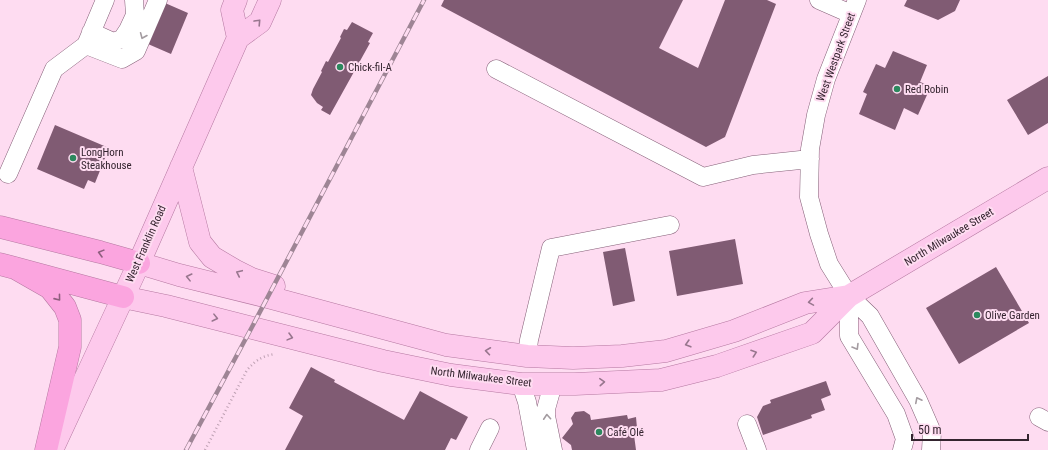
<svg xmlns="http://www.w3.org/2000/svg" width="1048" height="450" font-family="'Roboto Condensed',sans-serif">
	<rect width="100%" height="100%" fill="#fedcf1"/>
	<path fill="#805b73" d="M 444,0 L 683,0 L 659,48 L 698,68 L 725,0 L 767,0 L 776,4 L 725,137 L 706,147 L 441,6 Z
		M 907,0 L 960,0 L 955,11 L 938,20 L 904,6 Z
		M 165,3 L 188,13 L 171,54 L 148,44 Z
		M 352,22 L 373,33 L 368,42 L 370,43 L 330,115 L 321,110 L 323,107 L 317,103 L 311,95 L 313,89 L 322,72 L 321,71 L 326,61 L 328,62 L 341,38 L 340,37 L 344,29 L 347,30 Z
		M 893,51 L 927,65 L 920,82 L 931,86 L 918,115 L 904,108 L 895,130 L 859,114 L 867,94 L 863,92 L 876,64 L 885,68 Z
		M 1048,76 L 1048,123 L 1028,135 L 1007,100 Z
		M 55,125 L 109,148 L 95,183 L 88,180 L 84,189 L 37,169 Z
		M 735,239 L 743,284 L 677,296 L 669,251 Z
		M 625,248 L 635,301 L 613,306 L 603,252 Z
		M 996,267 L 1029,323 L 959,364 L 926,308 Z
		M 311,367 L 335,380 L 334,382 L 404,420 L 420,391 L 468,417 L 456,440 L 451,438 L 445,450 L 285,450 L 303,416 L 289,408 Z
		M 826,381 L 831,395 L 821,399 L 825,410 L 811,415 L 812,418 L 763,435 L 757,417 L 763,406 L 771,403 L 770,400 Z
		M 584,411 L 590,415 L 591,420 L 627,415 L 628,419 L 636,417 L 637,428 L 630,429 L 631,435 L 634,435 L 636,450 L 572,450 L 571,445 L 562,438 L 573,424 L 571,418 L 575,412 Z"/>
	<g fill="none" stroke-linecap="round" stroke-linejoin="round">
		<g stroke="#856078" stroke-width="19">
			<path id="minor" d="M 819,0 L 851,14
				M 857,0 L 826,79 L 816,115 L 810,149 L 809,197 L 819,234 L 829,264 L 849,296 L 870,316 L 918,400 L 932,432 L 931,450
				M 91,32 L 113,42 L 122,39 L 128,30 L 135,15 L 134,0
				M 86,45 L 122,59 L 136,51 L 158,0
				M 496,69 L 703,177 L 753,165 L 810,159
				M 8,174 L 54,69 L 86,45 L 105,0
				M 849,296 L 849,336 L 896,414 L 905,439 L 902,450
				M 527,356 L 529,340 L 551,248 L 670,225
				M 521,384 L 527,402 L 536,450
				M 1039,417 L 1048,422
				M 747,424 L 757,450
				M 479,450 L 490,428
				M 553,450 L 546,416 L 546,409 L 553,384"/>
		</g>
		<g stroke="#b578a1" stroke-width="23">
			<path id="major" d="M 236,0 L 232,10 L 238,38
				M 181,167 L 200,242 L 212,257 L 234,270 L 252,279 L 274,286
				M 139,263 L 179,275 L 268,297 L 446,345 L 527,356 L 573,358 L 622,356 L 666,351 L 734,331 L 805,303 L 849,296
				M 123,297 L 166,306 L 383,361 L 451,375 L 521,384 L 575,384 L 661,380 L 717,366 L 812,333 L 849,296 L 1048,178
				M 52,450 L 139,263 L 238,38 L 260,22 L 270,0"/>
		</g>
		<g stroke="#b578a1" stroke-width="23">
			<path id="highway" d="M 0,227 L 100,252 L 139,263
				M 0,264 L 123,297
				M 15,268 L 50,288 L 65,307 L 70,320 L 70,347 L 46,450"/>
		</g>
		<path stroke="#bea1b3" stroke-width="2.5" stroke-dasharray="1 3" stroke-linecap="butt" d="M 205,450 L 247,370 C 256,360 262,356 275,354"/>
		<use href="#minor" stroke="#fff" stroke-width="18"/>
		<use href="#major" stroke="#fdc9ec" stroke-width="22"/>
		<use href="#highway" stroke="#fba5df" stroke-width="22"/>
		<g stroke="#9e8595" stroke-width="4.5">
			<path id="rail" d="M 186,450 L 252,327 L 424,0"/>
		</g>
		<use href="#rail" stroke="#fedcf1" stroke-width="3" stroke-dasharray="9" stroke-linecap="butt"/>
	</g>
	<defs><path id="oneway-chevron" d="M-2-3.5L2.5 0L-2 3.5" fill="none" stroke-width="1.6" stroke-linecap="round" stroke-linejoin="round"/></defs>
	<g stroke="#98768e">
		<use href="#oneway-chevron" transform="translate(258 22) rotate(-47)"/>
		<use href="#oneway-chevron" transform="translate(239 273) rotate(-155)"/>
		<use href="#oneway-chevron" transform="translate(189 277) rotate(-166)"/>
		<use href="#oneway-chevron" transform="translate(811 302) rotate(171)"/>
		<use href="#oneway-chevron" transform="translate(215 318) rotate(14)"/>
		<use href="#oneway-chevron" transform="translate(290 337) rotate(15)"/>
		<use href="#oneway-chevron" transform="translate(688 344) rotate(164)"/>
		<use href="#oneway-chevron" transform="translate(488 351) rotate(-172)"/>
		<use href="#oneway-chevron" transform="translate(754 353) rotate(-19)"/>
		<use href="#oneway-chevron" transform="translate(602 382) rotate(-4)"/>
	</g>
	<g stroke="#a49ca1">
		<use href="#oneway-chevron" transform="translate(143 36) rotate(113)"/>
		<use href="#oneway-chevron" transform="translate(856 347) rotate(59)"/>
		<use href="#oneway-chevron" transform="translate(918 400) rotate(-117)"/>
		<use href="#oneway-chevron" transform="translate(547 417) rotate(-94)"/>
	</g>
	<g stroke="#8e5e7e">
		<use href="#oneway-chevron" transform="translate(101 253) rotate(-165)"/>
		<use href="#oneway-chevron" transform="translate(58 298) rotate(51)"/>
	</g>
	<g fill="#2c885e" stroke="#fedcf1" stroke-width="1.5">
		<circle cx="340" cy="67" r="4"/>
		<circle cx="897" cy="89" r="4"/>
		<circle cx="73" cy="158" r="4"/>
		<circle cx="977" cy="315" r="4"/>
		<circle cx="599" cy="432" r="4"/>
	</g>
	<g text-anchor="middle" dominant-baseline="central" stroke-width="4" stroke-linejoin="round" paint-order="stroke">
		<g font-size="11" fill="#34242f" stroke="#fedcf1">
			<text transform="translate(836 57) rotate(-70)">West Westpark Street</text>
			<text transform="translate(949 237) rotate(-31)">North Milwaukee Street</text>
			<text transform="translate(146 244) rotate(-66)">West Franklin Road</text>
			<text transform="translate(481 377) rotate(7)">North Milwaukee Street</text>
		</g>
		<g font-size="11" fill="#34242f" stroke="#fedcf1" text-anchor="start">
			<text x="348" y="67">Chick-fil-A</text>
			<text x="905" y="89">Red Robin</text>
			<text x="81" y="152">LongHorn<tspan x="81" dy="13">Steakhouse</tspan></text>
			<text x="985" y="315">Olive Garden</text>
			<text x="607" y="432">Café Olé</text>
		</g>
	</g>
	<path d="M912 434v6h116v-6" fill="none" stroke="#34242f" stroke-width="2"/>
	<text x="918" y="434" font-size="12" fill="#34242f" stroke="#fedcf1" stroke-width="3" paint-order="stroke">50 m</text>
</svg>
